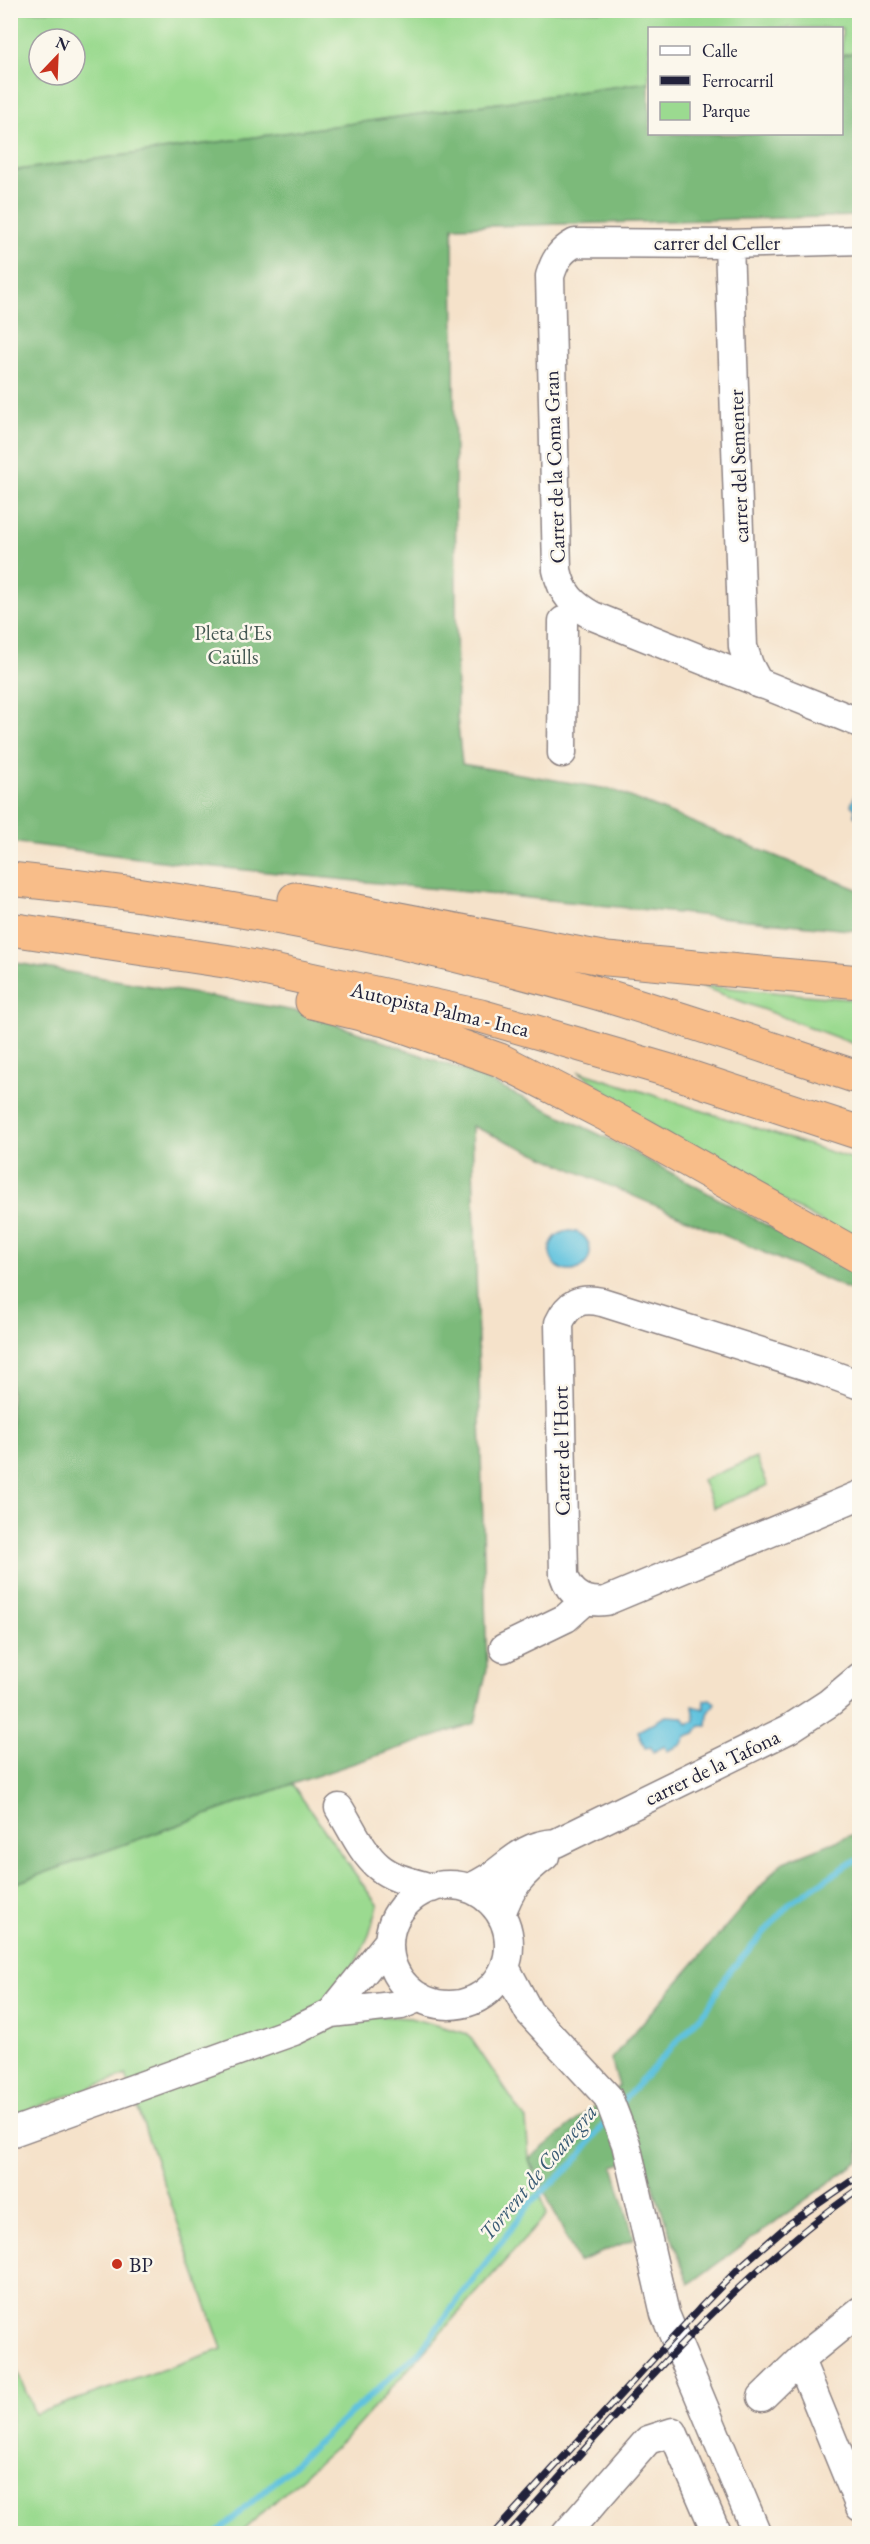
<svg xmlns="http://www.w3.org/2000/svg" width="870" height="2544" font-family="'EB Garamond',serif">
	<rect width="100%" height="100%" fill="#fbf7ec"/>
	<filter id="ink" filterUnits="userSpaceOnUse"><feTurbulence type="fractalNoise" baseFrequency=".0167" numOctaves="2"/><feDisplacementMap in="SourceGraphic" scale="12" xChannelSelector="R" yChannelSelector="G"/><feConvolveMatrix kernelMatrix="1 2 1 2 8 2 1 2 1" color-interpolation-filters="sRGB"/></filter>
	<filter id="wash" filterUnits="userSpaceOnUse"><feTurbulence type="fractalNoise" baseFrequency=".008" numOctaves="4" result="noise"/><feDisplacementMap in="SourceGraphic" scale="24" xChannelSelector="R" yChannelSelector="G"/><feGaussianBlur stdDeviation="1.35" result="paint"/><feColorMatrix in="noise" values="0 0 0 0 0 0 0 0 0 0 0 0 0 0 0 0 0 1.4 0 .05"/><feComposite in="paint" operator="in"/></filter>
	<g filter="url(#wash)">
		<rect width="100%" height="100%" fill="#f5e2ca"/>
		<path fill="#9bda90" stroke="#5e7e66" stroke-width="1.5" fill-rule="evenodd" d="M 10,11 L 859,11 L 859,52 L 842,55 L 842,28 L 650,28 L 649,82 L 11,171 ZM 39,39 L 75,39 L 75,75 L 39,75 Z
			M 698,985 L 859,1000 L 859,1046 Z
			M 578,1071 L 859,1161 L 859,1243 L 659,1131 Z
			M 756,1458 L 768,1485 L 714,1508 L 702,1480 Z
			M 292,1784 L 378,1906 L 369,1935 L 331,2013 L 410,2018 L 468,2034 L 526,2120 L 529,2159 L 547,2214 L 353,2431 L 240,2533 L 11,2534 L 11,2368 L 15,2366 L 35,2414 L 222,2349 L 126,2075 L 11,2116 L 11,1885 Z"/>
		<path fill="#7cba7a" stroke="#4f6e5a" stroke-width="1.5" d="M 859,52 L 859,216 L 453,227 L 457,716 L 462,764 L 613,790 L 859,890 L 859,931 L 186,864 L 11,842 L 11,171 L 649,82 L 650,134 L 842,134 L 842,55 Z
			M 11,962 L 301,1012 L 471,1073 L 613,1141 L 859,1276 L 859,1292 L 848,1289 L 472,1126 L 487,1669 L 475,1723 L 292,1784 L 11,1885 Z
			M 859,1832 L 859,2161 L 689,2284 L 642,2157 L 613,2166 L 634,2239 L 578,2262 L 529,2159 L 619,2086 L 611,2059 L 781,1863 Z"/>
		<path fill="#60c2de" stroke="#41728c" stroke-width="1.5" d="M 859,785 L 860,818 L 859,818 L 854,816 L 855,809 L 851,805 Z
			M550 1251a20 20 0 1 1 40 0a20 20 0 1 1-40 0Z
			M 710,1699 L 715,1703 L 708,1714 L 707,1726 L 700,1726 L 695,1733 L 686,1736 L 681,1745 L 667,1751 L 665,1746 L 653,1752 L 651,1747 L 645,1748 L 638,1731 L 666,1716 L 683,1717 L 687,1724 L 695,1721 L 693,1706 L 704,1709 L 704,1700 Z"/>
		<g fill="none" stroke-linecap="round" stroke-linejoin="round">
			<path stroke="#60c2de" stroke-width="6" d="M 619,2105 L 708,2008 L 725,1977 L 790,1903 L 852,1862 L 860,1860
				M 216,2534 L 420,2351 L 531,2202 L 574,2163 L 607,2120"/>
		</g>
	</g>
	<g filter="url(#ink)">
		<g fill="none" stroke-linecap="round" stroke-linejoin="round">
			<g stroke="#8c8282" stroke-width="31">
				<path id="minor" d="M 860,240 L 729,244 L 575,243 C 560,251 555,260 550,276 L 557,570 C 562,594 573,605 593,616 L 860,723
					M 729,244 L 743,647 L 749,665 L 759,684
					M 562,753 L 563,621
					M 860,1385 L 819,1370 L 602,1302 C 580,1297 568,1303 559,1323 L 564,1575 C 570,1595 586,1604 606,1601 L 860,1495
					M 504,1648 L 566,1618 L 586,1600
					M 339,1808 C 351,1827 362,1853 379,1867 C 393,1879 415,1883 432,1888
					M389 1945a60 60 0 1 1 120 0a60 60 0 1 1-120 0Z
					M 469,1888 C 506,1874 514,1846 556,1843 L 789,1729 L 829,1703 L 860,1677
					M 501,1915 C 510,1887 522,1873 545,1856
					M 505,1967 L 529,2012 L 608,2097 L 626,2144 L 665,2314 L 757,2534
					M 331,2013 L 389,1941
					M 10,2133 L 294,2031 L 331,2013 L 401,2005 L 420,1997
					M 800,2360 L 860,2507
					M 762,2397 L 800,2360 L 860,2311
					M 566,2534 L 648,2440 L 673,2432 L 717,2534"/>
			</g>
			<g stroke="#8c8282" stroke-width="35">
				<path id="highway" d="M 10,879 C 208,899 406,938 597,993 C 685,1019 772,1049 860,1078
					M 295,899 L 607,959 L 860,982
					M 10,929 L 231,962 L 481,1016 L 674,1072 L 860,1133
					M 312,1002 L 389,1021 L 500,1060 L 607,1115 L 860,1257"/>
			</g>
			<use href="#minor" stroke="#fff" stroke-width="28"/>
			<use href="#highway" stroke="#f8bd89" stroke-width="33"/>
			<g stroke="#22223b" stroke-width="7">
				<path id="rail" d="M 493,2534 L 699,2309 L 741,2266 L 789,2224 L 860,2175
					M 508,2534 C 619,2413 725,2283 860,2188"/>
			</g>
			<use href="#rail" stroke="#fbf7ec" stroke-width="4.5" stroke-dasharray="14" stroke-linecap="butt"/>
		</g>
	</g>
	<circle fill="#c8321e" stroke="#fbf7ec" stroke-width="2" cx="117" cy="2264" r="6"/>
	<g text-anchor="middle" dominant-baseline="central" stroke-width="5" stroke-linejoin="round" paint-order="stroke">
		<g font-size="21" fill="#22223b" stroke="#fbf7ec">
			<text x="717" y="242">carrer del Celler</text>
			<text transform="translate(738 466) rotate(-92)">carrer del Sementer</text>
			<text transform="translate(554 467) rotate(-92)">Carrer de la Coma Gran</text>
			<text transform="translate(440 1009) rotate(13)">Autopista Palma - Inca</text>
			<text transform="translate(561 1451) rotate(-91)">Carrer de l'Hort</text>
			<text transform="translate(712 1767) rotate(-26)">carrer de la Tafona</text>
		</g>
		<g font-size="21" fill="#465954" stroke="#fbf7ec">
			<text x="233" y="632">Pleta d'Es<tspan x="233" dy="24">Caülls</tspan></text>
		</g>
		<g font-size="21" fill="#22223b" stroke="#fbf7ec" text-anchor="start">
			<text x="129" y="2264">BP</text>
		</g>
		<g font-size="22" font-style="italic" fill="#385a74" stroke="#fbf7ec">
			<text transform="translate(538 2172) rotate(-50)">Torrent de Coanegra</text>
		</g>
	</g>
	<rect width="870" height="2544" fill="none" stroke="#fbf7ec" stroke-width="36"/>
	<rect x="648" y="27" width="195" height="108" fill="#fbf7ec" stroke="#a4a2a5" stroke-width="1.5"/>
	<rect x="660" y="46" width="30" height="9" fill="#ffffff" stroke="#a4a2a5" stroke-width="1.5"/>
	<text x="702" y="57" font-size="18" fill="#22223b">Calle</text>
	<rect x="660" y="76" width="30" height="9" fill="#22223b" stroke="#a4a2a5" stroke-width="1.5"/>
	<text x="702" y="87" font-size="18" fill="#22223b">Ferrocarril</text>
	<rect x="660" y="102" width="30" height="18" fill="#9bda90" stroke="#a4a2a5" stroke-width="1.5"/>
	<text x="702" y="117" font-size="18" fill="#22223b">Parque</text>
	<g transform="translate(57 57) rotate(23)"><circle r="28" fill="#fbf7ec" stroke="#a4a2a5" stroke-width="1.5"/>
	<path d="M0-4.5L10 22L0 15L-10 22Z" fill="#c8321e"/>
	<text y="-9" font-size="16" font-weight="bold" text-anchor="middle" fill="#22223b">N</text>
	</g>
</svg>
